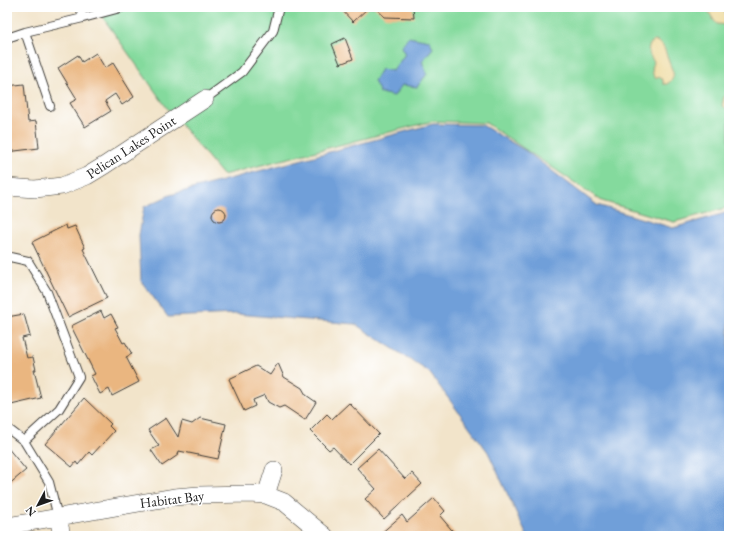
<svg xmlns="http://www.w3.org/2000/svg" width="736" height="543" font-family="'EB Garamond',serif">
	<rect width="100%" height="100%" fill="#fff"/>
	<filter id="ink" filterUnits="userSpaceOnUse"><feTurbulence type="fractalNoise" baseFrequency=".025" numOctaves="2"/><feDisplacementMap in="SourceGraphic" scale="8" xChannelSelector="R" yChannelSelector="G"/><feConvolveMatrix kernelMatrix="1 2 1 2 8 2 1 2 1" color-interpolation-filters="sRGB"/></filter>
	<filter id="wash" filterUnits="userSpaceOnUse"><feTurbulence type="fractalNoise" baseFrequency=".012" numOctaves="4" result="noise"/><feDisplacementMap in="SourceGraphic" scale="16" xChannelSelector="R" yChannelSelector="G"/><feGaussianBlur stdDeviation="0.9" result="paint"/><feColorMatrix in="noise" values="0 0 0 0 0 0 0 0 0 0 0 0 0 0 0 0 0 1.4 0 .05"/><feComposite in="paint" operator="in"/></filter>
	<g filter="url(#wash)">
		<rect width="100%" height="100%" fill="#f2e4ca"/>
		<path fill="#84da9d" stroke="#507b5c" d="M 102,7 L 729,7 L 729,207 L 674,222 L 602,201 L 486,123 L 433,121 L 223,175 L 167,108 L 104,19 Z"/>
		<path fill="#eeda9e" stroke="#857b5d" d="M 706,7 L 722,7 L 725,13 L 729,14 L 729,25 L 717,24 C 712,19 710,13 706,7 Z
			M 653,41 C 664,41 665,51 668,59 C 671,70 679,76 667,84 L 663,84 L 663,80 L 659,77 L 658,78 L 655,78 C 651,72 652,68 654,62 C 649,54 645,49 653,41 Z
			M 728,94 L 729,94 L 729,108 L 727,109 L 722,106 L 724,97 Z"/>
		<path fill="#709fd9" stroke="#465e7a" d="M 408,37 L 430,41 L 433,48 L 422,61 L 427,74 L 417,87 L 402,85 L 394,96 L 380,93 L 374,81 L 381,69 L 393,71 L 405,54 L 401,47 Z
			M 433,124 L 482,125 L 526,151 L 597,205 L 673,228 L 729,212 L 729,536 L 527,536 L 488,452 L 429,372 L 355,324 L 236,314 L 168,317 L 141,281 L 139,235 L 144,207 L 170,195 Z"/>
		<g id="blocks">
			<path fill="#eab680" d="M 339,7 L 369,7 L 353,22 Z
				M 374,7 L 413,7 L 414,18 L 385,17 Z
				M 345,38 L 353,59 L 340,64 L 332,44 Z
				M 96,53 L 105,68 L 113,63 L 134,97 L 122,105 L 115,94 L 105,101 L 111,111 L 85,127 L 70,103 L 77,99 L 58,68 L 78,55 L 82,62 Z
				M 24,84 L 28,122 L 36,121 L 39,148 L 7,152 L 7,86 Z
				M212 215a7 7 0 1 1 14 0a7 7 0 1 1-14 0Z
				M 66,225 L 67,229 L 75,226 L 85,248 L 83,249 L 107,298 L 68,317 L 32,242 Z
				M 101,311 L 104,318 L 111,314 L 118,327 L 115,328 L 123,343 L 125,342 L 132,354 L 126,357 L 139,382 L 112,396 L 109,389 L 100,394 L 91,376 L 95,374 L 71,326 Z
				M 24,314 L 30,336 L 22,338 L 27,358 L 33,357 L 36,370 L 34,370 L 41,398 L 11,405 L 10,399 L 7,400 L 7,317 Z
				M 278,363 L 284,377 L 302,388 L 306,395 L 316,402 L 305,420 L 284,406 L 279,408 L 268,402 L 265,395 L 253,400 L 255,406 L 244,411 L 229,379 L 256,366 L 270,375 Z
				M 84,398 L 111,424 L 109,426 L 114,431 L 92,455 L 89,452 L 78,465 L 76,462 L 72,467 L 45,444 Z
				M 349,403 L 379,434 L 349,464 L 333,447 L 329,450 L 310,431 L 327,414 L 332,419 Z
				M 166,418 L 178,437 L 182,421 L 192,424 L 200,418 L 226,424 L 218,459 L 179,451 L 178,455 L 162,466 L 151,450 L 159,446 L 148,430 Z
				M 7,447 L 26,470 L 7,486 Z
				M 378,449 L 405,479 L 412,473 L 422,484 L 384,519 L 365,499 L 376,489 L 357,468 Z
				M 434,498 L 445,511 L 440,516 L 456,535 L 455,536 L 380,536 L 379,535 L 402,515 L 407,522 Z"/>
		</g>
	</g>
	<g filter="url(#ink)">
		<use href="#blocks" fill-opacity="0" stroke="#3c3a36" stroke-width="1"/>
		<g fill="none" stroke-linecap="round" stroke-linejoin="round">
			<g stroke="#3c3a36" stroke-width="10">
				<path id="lane" d="M 80,7 L 83,18
					M 25,32 L 50,106
					M 7,38 L 25,32 L 83,18 L 124,7
					M 205,99 L 242,72 L 273,31 L 279,7
					M 7,258 L 10,257 L 28,261 L 47,292 L 79,377 L 59,409 L 24,441
					M 7,428 L 24,441 L 49,482 L 58,517"/>
			</g>
			<g stroke="#3c3a36" stroke-width="18">
				<path id="street" d="M 7,187 L 35,189 L 62,186 L 87,176 L 105,165 L 205,99
					M 266,495 L 274,470
					M 58,517 L 62,536
					M 7,526 L 174,497 L 199,495 L 250,494 L 266,495 L 284,502 L 325,536"/>
			</g>
			<use href="#lane" stroke="#fff" stroke-width="8"/>
			<use href="#street" stroke="#fff" stroke-width="17"/>
		</g>
	</g>
	<g text-anchor="middle" dominant-baseline="central" stroke-width="3" stroke-linejoin="round" paint-order="stroke">
		<g font-size="14" fill="#1c1c1c" stroke="#fff">
			<text transform="translate(131 147) rotate(-33)">Pelican Lakes Point</text>
			<text transform="translate(172 499) rotate(-7)">Habitat Bay</text>
		</g>
	</g>
	<rect width="736" height="543" fill="none" stroke="#fff" stroke-width="24"/>
	<g transform="translate(38 505) rotate(229)" stroke="#ffffff" stroke-width="3" paint-order="stroke">
	<path d="M0-3L7 15L0 10L-7 15Z" fill="#1c1c1c"/>
	<text y="-6" font-size="11" font-weight="bold" text-anchor="middle" fill="#1c1c1c">N</text>
	</g>
</svg>
